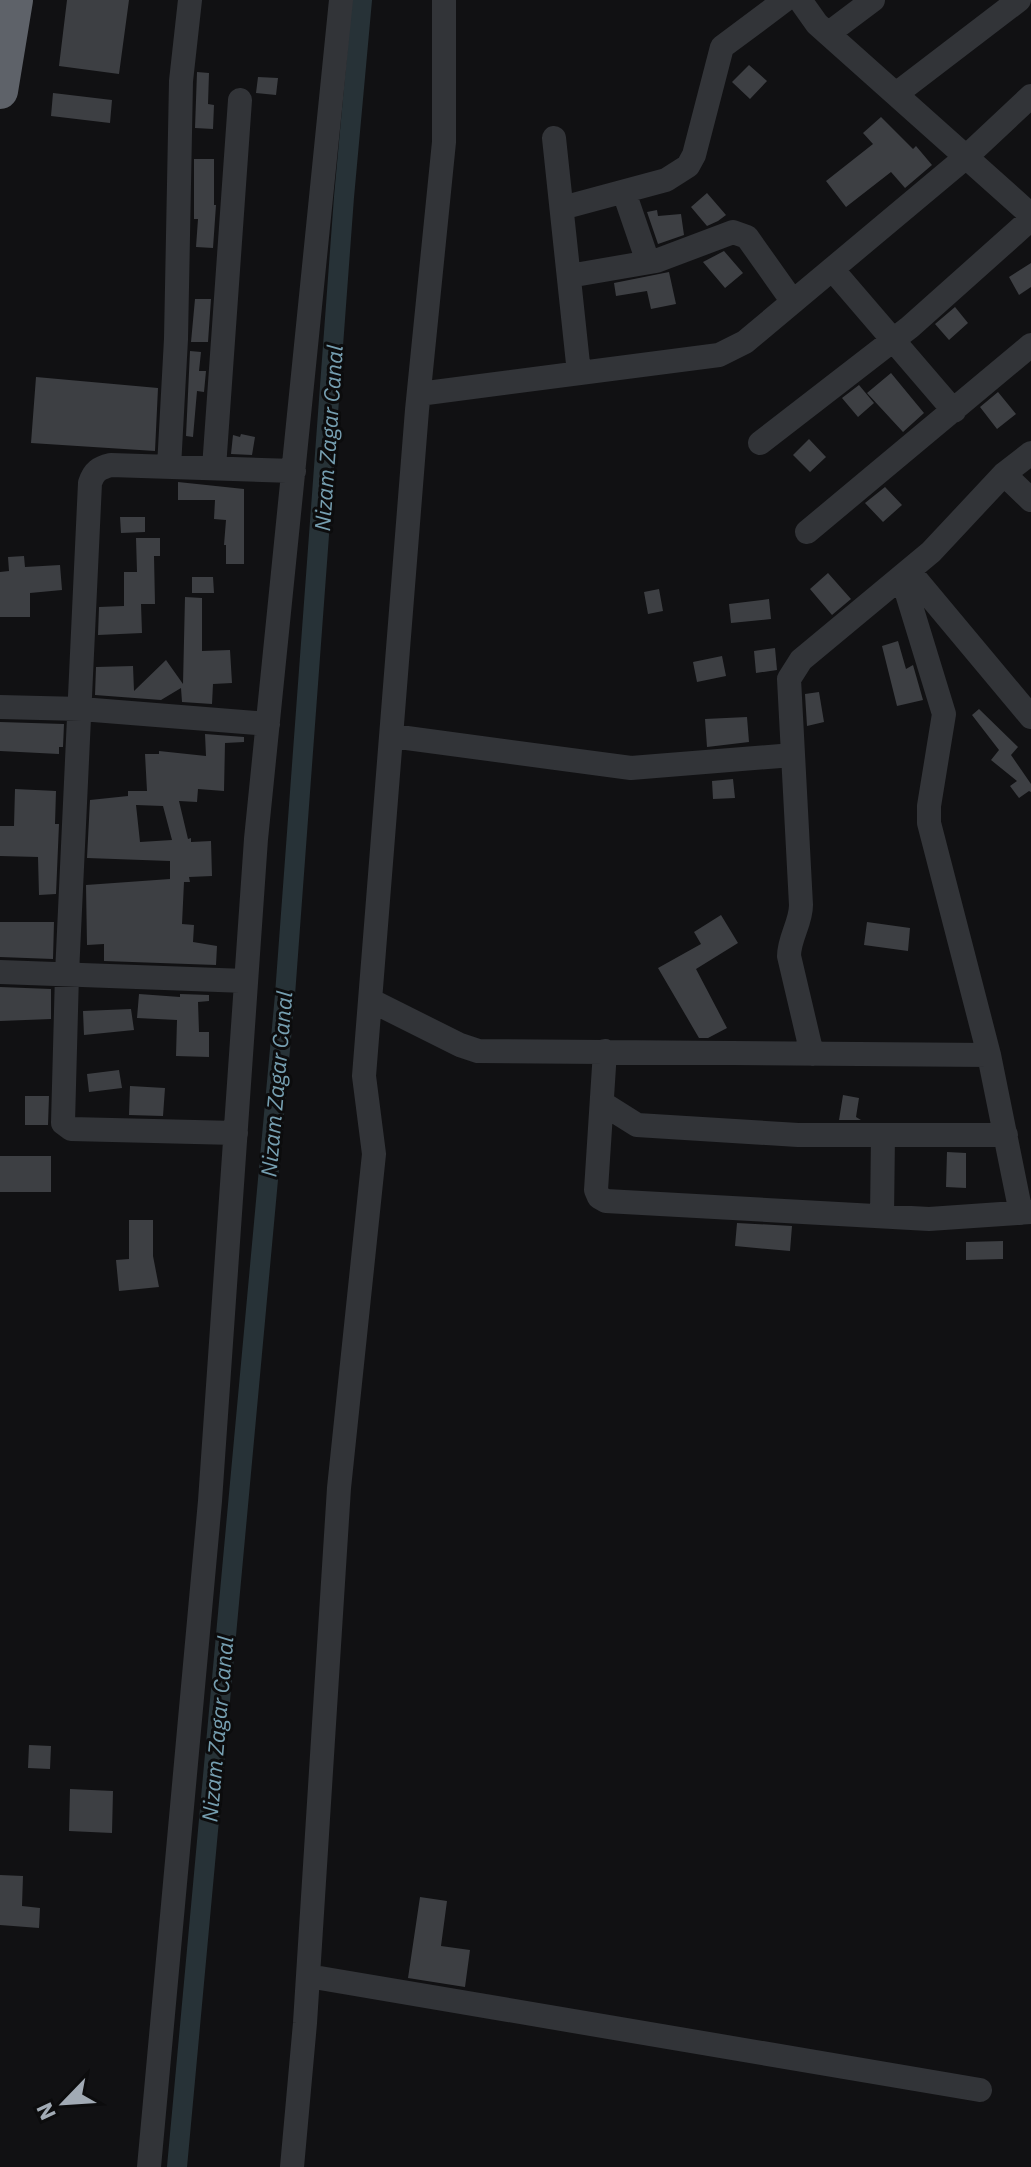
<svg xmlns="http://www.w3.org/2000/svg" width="1031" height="2167" font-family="'IBM Plex Sans',sans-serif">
	<rect width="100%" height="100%" fill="#111113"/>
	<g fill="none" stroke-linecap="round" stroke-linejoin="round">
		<path stroke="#273237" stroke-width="20" d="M 177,2167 L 285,995 L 344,197 L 362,0"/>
	</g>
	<path fill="#3d3f43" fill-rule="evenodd" d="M 67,0 L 129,0 L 119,74 L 59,66 Z
		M 749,65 L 767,81 L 750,99 L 732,82 Z
		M 197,72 L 209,73 L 208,104 L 214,105 L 213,129 L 195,128 Z
		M 258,77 L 278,78 L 276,95 L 256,93 Z
		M 53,93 L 112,100 L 110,123 L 51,116 Z
		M 881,117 L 913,149 L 916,146 L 932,165 L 905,188 L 891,172 L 846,207 L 826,181 L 873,144 L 863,133 Z
		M 194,159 L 214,159 L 214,205 L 216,205 L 213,248 L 196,247 L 198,219 L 194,219 Z
		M 707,193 L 726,215 L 718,221 L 707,226 L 691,207 Z
		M 657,210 L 658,216 L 681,214 L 684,235 L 658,244 L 647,212 Z
		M 724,251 L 743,273 L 725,288 L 703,262 Z
		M 1031,263 L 1031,287 L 1019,295 L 1009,277 Z
		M 669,272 L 676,304 L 651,309 L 647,291 L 616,296 L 614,283 Z
		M 195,299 L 211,299 L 208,342 L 191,342 Z
		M 955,307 L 968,323 L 949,340 L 935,324 Z
		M 190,351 L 201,352 L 199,371 L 206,371 L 204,392 L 197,391 L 193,437 L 186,436 Z
		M 891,373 L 924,413 L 903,432 L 867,393 Z
		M 36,377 L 158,388 L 155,451 L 31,443 Z
		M 859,385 L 874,403 L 858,417 L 842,398 Z
		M 998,392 L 1016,414 L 997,429 L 980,407 Z
		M 241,434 L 255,437 L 252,455 L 231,454 L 233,435 L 240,437 Z
		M 809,439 L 826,457 L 810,472 L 793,455 Z
		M 178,482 L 244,489 L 244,564 L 226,564 L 226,545 L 224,545 L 226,520 L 214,519 L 215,500 L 178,500 Z
		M 885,487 L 902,505 L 883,522 L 865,503 Z
		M 120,517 L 145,517 L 145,532 L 121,533 Z
		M 136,538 L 160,538 L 160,556 L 154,556 L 155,604 L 141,604 L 142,633 L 98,635 L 99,607 L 124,606 L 124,572 L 137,572 Z
		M 24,556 L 25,567 L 60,565 L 62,590 L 30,593 L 30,617 L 0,617 L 0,572 L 9,571 L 8,557 Z
		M 828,573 L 851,599 L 832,615 L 810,589 Z
		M 192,577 L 213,577 L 214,593 L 192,593 Z
		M 659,589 L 663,611 L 648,614 L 644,592 Z
		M 185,597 L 202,598 L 202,651 L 230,650 L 232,683 L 213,684 L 212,704 L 182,702 L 181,688 L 161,700 L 95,695 L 96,667 L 133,666 L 134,691 L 166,660 L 183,684 Z
		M 769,599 L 771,619 L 731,623 L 729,604 Z
		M 898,641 L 906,669 L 913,665 L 923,700 L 897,706 L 882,646 Z
		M 775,648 L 777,670 L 756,673 L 754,651 Z
		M 722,656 L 726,676 L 697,682 L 693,662 Z
		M 819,692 L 824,722 L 807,726 L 805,694 Z
		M 979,709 L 1018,747 L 1011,755 L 1031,784 L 1031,792 L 1029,791 L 1019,798 L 1010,786 L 1017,781 L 991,760 L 999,750 L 972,715 Z
		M 747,717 L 749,742 L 707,747 L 705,719 Z
		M 0,722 L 64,724 L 63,747 L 59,747 L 59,754 L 0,751 Z
		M 205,734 L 244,737 L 244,742 L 225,743 L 224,791 L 198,789 L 197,802 L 179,801 L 188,839 L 191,838 L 191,842 L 211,841 L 212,876 L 189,877 L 190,882 L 184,882 L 182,924 L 194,925 L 193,942 L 217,946 L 216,965 L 104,961 L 104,944 L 87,945 L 86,885 L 170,879 L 170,861 L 87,858 L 90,800 L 128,796 L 128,791 L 147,791 L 145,754 L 159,754 L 159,751 L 206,756 ZM 136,805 L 163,806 L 172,840 L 140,842 Z
		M 733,779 L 735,798 L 713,799 L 712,781 Z
		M 15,789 L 56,791 L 55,824 L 59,824 L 56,894 L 39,895 L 38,857 L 0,856 L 0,826 L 14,826 Z
		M 721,915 L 738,943 L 696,969 L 727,1028 L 708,1038 L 699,1038 L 658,968 L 701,944 L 694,932 Z
		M 0,922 L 54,922 L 53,959 L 0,957 Z
		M 867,922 L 910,928 L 908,951 L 864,945 Z
		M 0,987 L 51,989 L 51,1019 L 0,1021 Z
		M 139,994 L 180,997 L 180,994 L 209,995 L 209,1001 L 198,1002 L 199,1032 L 209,1032 L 209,1057 L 176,1056 L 177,1020 L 137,1018 Z
		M 131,1009 L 134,1030 L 84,1035 L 83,1011 Z
		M 119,1070 L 122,1088 L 89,1092 L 87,1074 Z
		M 130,1086 L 165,1088 L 163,1116 L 129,1115 Z
		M 843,1095 L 859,1098 L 856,1117 L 861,1120 L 839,1120 Z
		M 25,1096 L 49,1096 L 48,1125 L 25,1125 Z
		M 947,1152 L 966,1153 L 966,1188 L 946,1187 Z
		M 0,1156 L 51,1156 L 51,1192 L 0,1192 Z
		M 129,1220 L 153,1220 L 153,1256 L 159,1287 L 119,1291 L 116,1260 L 129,1259 Z
		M 737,1223 L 792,1226 L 790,1251 L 735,1246 Z
		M 1003,1241 L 1003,1259 L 966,1260 L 966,1242 Z
		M 29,1745 L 51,1746 L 50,1769 L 28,1768 Z
		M 70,1789 L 113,1791 L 112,1833 L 69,1831 Z
		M 0,1875 L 23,1876 L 22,1906 L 40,1908 L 39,1928 L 0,1925 Z
		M 420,1897 L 447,1901 L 441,1946 L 470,1950 L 465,1987 L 408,1978 Z"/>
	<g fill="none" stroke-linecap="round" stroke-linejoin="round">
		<path stroke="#323438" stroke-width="24" d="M 800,0 L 817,24 L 1031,215
			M 829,33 L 873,0
			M 896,94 L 1019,0
			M 554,138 L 579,373
			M 624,192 L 648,262
			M 562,208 L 666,180 L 688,166 L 694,155 L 722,47 L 785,0
			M 832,269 L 954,411
			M 569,276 L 656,261 L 733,232 L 747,237 L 793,302
			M 419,394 L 719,355 L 745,342 L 966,157 L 1031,96
			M 760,443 L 910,327 L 1031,219
			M 169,467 L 176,339 L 181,81 L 190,0
			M 214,468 L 240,100
			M 1004,474 L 1031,500
			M 807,532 L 1031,345
			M 909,571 L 1031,717
			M 902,577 L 944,714 L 929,806 L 929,823 L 989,1055 L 1021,1213
			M 0,707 L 81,709 L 268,724
			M 392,736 L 631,768 L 793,755
			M 0,972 L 246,981
			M 370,1000 L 460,1045 L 478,1051 L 989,1055
			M 605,1051 L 596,1190 L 599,1197 L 606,1201 L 929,1219 L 1031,1212
			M 812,1054 L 789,956 C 789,938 801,923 801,905 L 789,679 L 801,660 L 931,552 L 1004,474 L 1031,453
			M 602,1103 L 637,1125 L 798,1135 L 1006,1135
			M 236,1133 L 71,1129 L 63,1123 L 67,974 L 90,483 C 94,471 99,468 111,465 L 294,471
			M 882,1216 L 883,1135
			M 308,1976 L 980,2090
			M 149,2167 L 210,1501 L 256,839 L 341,0
			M 292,2167 L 305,2023 L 339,1488 L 374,1154 L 364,1076 L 417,410 L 444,142 L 444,0"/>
		<path stroke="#5e6269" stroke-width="36" d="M 0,91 L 15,0"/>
	</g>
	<g text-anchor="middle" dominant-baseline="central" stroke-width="6" stroke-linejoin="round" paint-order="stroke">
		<g font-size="22" font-style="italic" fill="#769fb1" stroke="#0c0c0d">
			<text transform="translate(328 438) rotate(-86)">Nizam Zagar Canal</text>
			<text transform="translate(276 1084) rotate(-85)">Nizam Zagar Canal</text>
			<text transform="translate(217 1729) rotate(-85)">Nizam Zagar Canal</text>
		</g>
	</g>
	<g transform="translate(64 2103) rotate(245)" stroke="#0c0c0d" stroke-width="6" paint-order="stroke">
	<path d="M0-6L14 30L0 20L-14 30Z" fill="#a1aab4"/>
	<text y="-12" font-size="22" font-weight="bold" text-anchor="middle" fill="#a1aab4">N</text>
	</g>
</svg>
